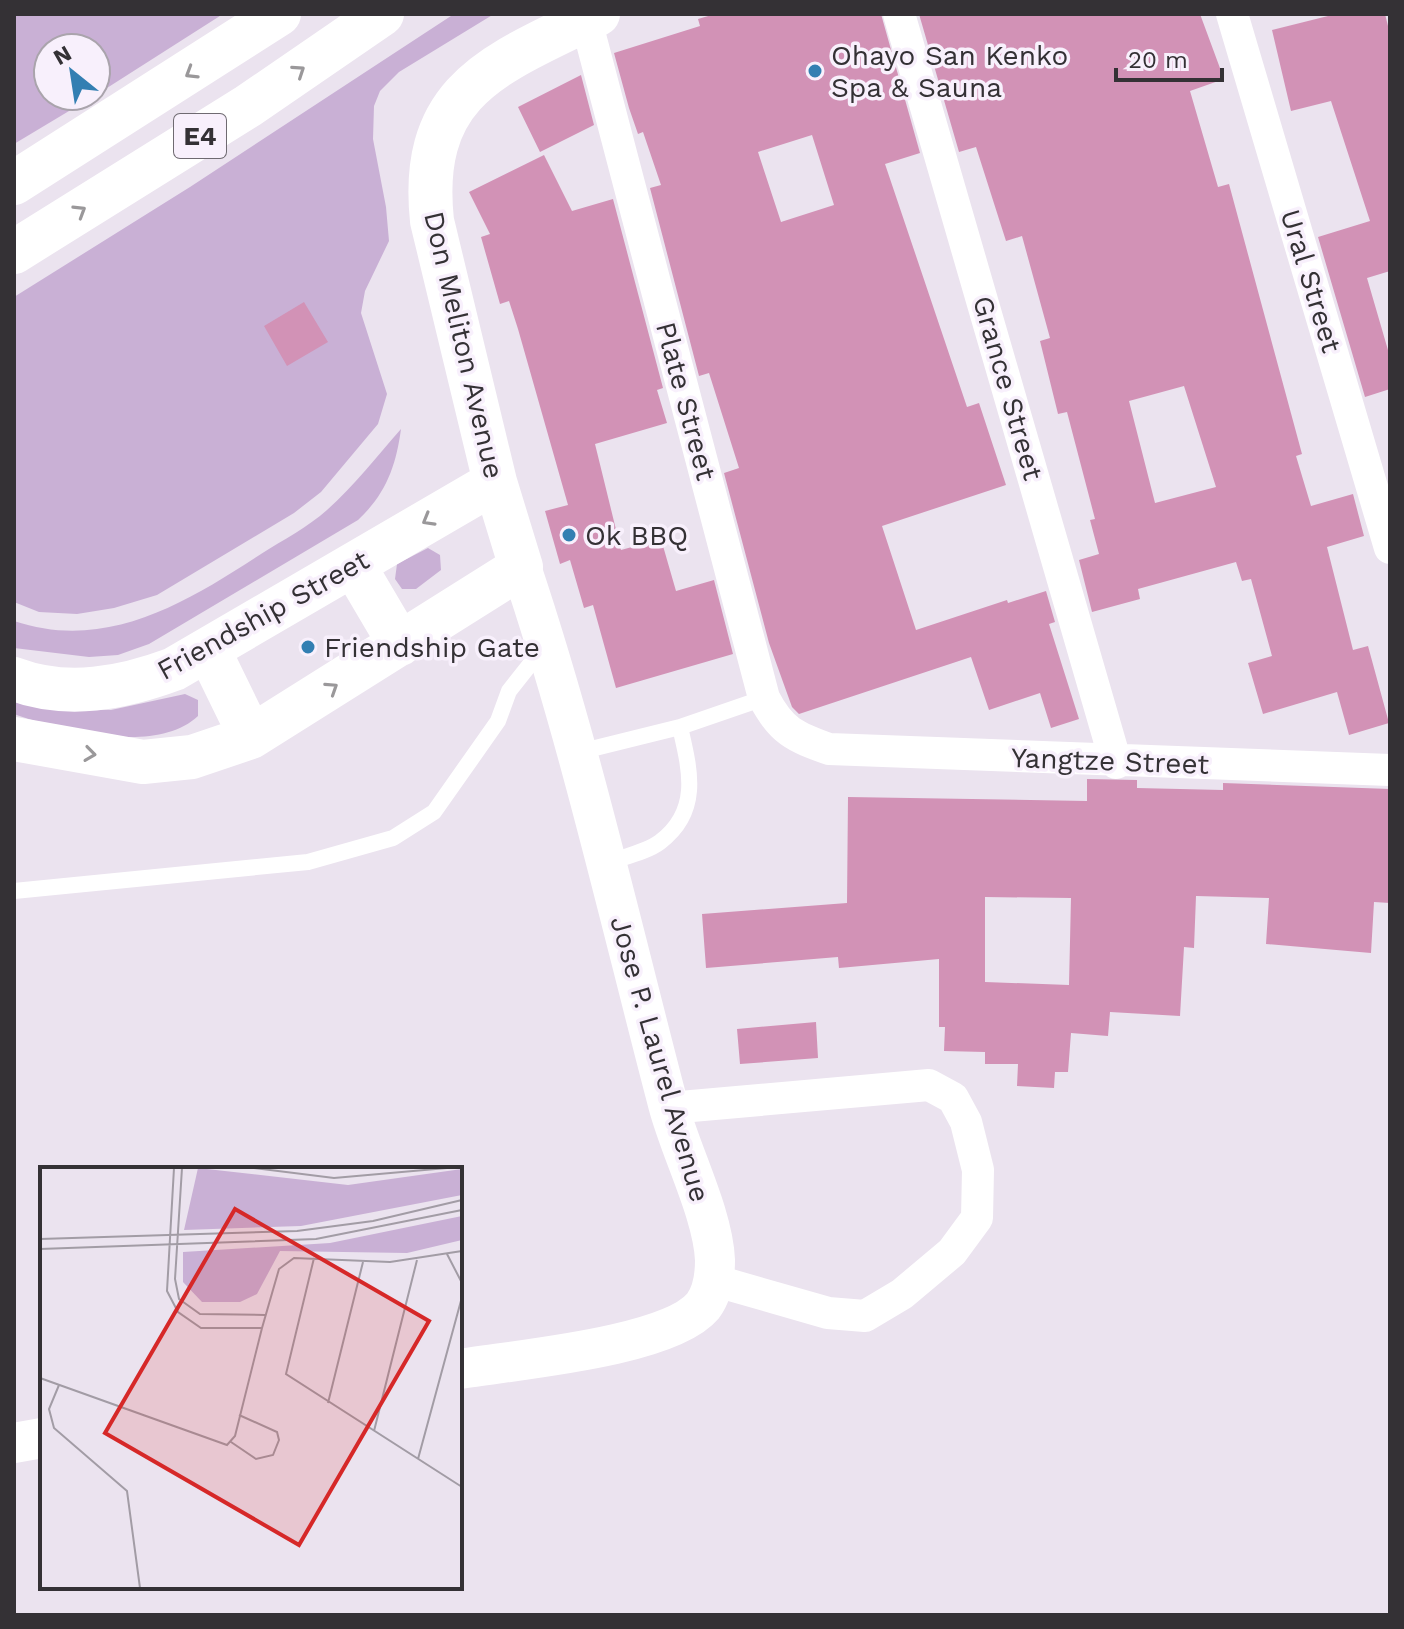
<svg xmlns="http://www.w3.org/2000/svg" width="1404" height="1629" font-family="'Work Sans',sans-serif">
	<rect width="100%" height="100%" fill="#ebe3ef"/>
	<path fill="#c9b0d5" d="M 14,14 L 223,14 L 96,95 L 96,48 L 48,48 L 48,96 L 94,96 L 14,144 Z
		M 454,14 L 494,14 L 399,72 L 380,91 L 374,106 L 373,139 L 386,207 L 389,241 L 365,291 L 361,313 L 387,394 L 378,424 L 321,492 L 294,513 L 157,595 L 114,608 L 77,614 L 39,612 L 14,602 L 14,297 L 190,187 Z
		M 401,429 C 396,466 386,494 358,520 L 149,644 L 118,655 L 89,657 L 14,648 L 14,621 C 106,652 186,603 261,554 C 283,540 308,527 327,510 C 354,486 377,456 401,429 Z
		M 428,548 L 440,555 L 441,570 L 416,589 L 402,589 L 395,579 L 397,564 Z
		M 185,694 L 198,700 L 198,716 C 157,755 62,731 14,714 L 14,697 L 82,709 L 111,710 Z"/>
	<path fill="#d292b6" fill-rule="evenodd" d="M 715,14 L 881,14 L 920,153 L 885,164 L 967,407 L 979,403 L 1006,485 L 882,526 L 916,630 L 1007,600 L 1008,603 L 1046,591 L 1055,622 L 1049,624 L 1079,719 L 1051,728 L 1040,693 L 989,710 L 971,657 L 799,714 L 792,707 L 769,643 L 724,473 L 739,468 L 709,373 L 699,376 L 650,188 L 661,185 L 643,132 L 638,134 L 629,108 L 614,53 L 700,26 L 698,19 ZM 812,135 L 834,205 L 781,222 L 758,152 Z
		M 919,14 L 1200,14 L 1224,79 L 1190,91 L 1218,187 L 1229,184 L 1302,454 L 1296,456 L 1311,506 L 1353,494 L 1364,536 L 1327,547 L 1353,650 L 1368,646 L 1389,723 L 1349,735 L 1337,692 L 1263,714 L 1248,663 L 1272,656 L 1251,579 L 1242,581 L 1236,562 L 1138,589 L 1140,599 L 1092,612 L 1079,560 L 1099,554 L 1090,520 L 1095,519 L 1067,412 L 1058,414 L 1040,341 L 1050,338 L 1022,236 L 1006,241 L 976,147 L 959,152 ZM 1184,386 L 1216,487 L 1155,503 L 1129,401 Z
		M 1336,14 L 1385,14 L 1390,34 L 1390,271 L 1367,278 L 1390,357 L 1390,389 L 1365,397 L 1318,237 L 1370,221 L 1331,101 L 1291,111 L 1272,30 Z
		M 581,75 L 594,125 L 540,152 L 518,107 Z
		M 544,155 L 572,211 L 613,199 L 663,388 L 657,390 L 667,423 L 595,444 L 621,550 L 661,539 L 676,591 L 714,580 L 733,654 L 616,688 L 593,605 L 584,608 L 570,560 L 560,564 L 545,511 L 568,505 L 518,329 L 509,301 L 500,304 L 481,237 L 490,234 L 469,192 Z
		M 304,302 L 328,342 L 287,366 L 264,326 Z
		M 1087,779 L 1137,780 L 1137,788 L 1223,790 L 1223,783 L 1390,789 L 1390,903 L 1374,902 L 1371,953 L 1266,944 L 1269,898 L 1196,896 L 1194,948 L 1184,947 L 1180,1016 L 1110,1012 L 1108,1036 L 1071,1033 L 1068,1072 L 1055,1072 L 1054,1088 L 1017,1086 L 1018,1064 L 985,1064 L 985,1052 L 944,1051 L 945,1027 L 939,1027 L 939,959 L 839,968 L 838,957 L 706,968 L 702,914 L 847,903 L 848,797 L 1087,801 ZM 985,897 L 1071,898 L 1069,985 L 985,982 Z
		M 816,1022 L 818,1058 L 740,1064 L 737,1029 Z"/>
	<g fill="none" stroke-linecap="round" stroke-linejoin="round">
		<path stroke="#fff" stroke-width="16" d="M 680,727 L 764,698
			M 575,753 L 680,727 C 690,770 701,811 660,842 C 647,852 623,857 607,863
			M 14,891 L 308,862 L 393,838 L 434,812 L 498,721 L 509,691 L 543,648"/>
		<path stroke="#fff" stroke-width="32" d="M 899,14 L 1116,763
			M 1232,14 L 1390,548
			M 586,20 L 764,698 C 781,731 795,737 829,749 L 1390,770
			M 669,1108 L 929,1085 L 953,1098 L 966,1122 L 978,1170 L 977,1218 L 952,1252 L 902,1294 L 865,1316 L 828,1313 L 713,1280"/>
		<path stroke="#fff" stroke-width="40" d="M 460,1369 C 514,1360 669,1347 703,1306 C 712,1294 715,1275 715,1260 C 713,1213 680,1151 668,1104 C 621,925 580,743 521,567
			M 14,1443 L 42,1438"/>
		<path stroke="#fff" stroke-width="44" d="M 354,566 L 400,644
			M 209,651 L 251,737
			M 14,679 C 67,699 123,688 174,669 L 495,482
			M 14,739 L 143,762 L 192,757 L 251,737 L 521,567 L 495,482 L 432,221 C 418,88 497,64 598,14"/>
		<path stroke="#fff" stroke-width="44" d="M 14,183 L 279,14
			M 14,252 L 248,106 L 382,14"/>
	</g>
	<defs><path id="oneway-chevron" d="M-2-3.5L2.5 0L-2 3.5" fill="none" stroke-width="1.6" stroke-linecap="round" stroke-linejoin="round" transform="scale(2)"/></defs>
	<g stroke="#9a989a">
		<use href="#oneway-chevron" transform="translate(299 71) rotate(-34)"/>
		<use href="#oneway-chevron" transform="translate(191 73) rotate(148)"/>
		<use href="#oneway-chevron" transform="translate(80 211) rotate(-32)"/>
		<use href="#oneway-chevron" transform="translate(428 520) rotate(150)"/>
		<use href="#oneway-chevron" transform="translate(332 688) rotate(-33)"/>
		<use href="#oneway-chevron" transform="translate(90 754) rotate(8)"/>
	</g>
	<g fill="#337fb2" stroke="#f8f0fc" stroke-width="3">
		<circle cx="815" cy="71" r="8"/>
		<circle cx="569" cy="535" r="8"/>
		<circle cx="308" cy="647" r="8"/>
	</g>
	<g text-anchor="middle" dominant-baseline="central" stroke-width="7" stroke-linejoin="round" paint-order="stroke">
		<rect fill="#f8f0fc" stroke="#6f6a71" stroke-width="2" x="174" y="114" width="52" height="44" rx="6"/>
		<g font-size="26" font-weight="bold" fill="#343135">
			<text x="200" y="136">E4</text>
		</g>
		<g font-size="28" fill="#343135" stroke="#f8f0fc" text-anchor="start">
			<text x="831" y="55">Ohayo San Kenko<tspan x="831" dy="32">Spa &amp; Sauna</tspan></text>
			<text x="585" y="535">Ok BBQ</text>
			<text x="324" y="647">Friendship Gate</text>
		</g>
		<g font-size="28" fill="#343135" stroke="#f8f0fc">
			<text transform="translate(1311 281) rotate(73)">Ural Street</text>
			<text transform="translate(464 345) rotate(77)">Don Meliton Avenue</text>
			<text transform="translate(1008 388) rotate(74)">Grance Street</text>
			<text transform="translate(686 401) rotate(75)">Plate Street</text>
			<text transform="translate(263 615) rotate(-29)">Friendship Street</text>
			<text transform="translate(1110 761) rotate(2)">Yangtze Street</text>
			<text transform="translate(660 1059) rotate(74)">Jose P. Laurel Avenue</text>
		</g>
	</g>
	<g transform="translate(40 1167)">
		<rect width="422" height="422" fill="#ebe3ef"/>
		<path d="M 158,1 L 308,18 L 422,2 L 422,28 L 261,59 L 144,63 ZM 422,49 L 422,73 L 367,86 L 240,84 L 217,127 L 200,135 L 162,135 L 143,115 L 143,85 L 290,76 Z" fill="#c9b0d5"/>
		<path fill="none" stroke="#a29ca5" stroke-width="2" d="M 134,1 L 127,124 L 138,145 L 161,161 L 222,161 L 239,102 L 254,91 L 350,95 L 422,84M 142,1 L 135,112 L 139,132 L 160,147 L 225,148M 214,1 L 294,11 L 407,1M 0,72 L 257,64 L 333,54 L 422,33M 0,82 L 276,72 L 422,43M 407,87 L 422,116M 274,91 L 246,207 L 422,320M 0,211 L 187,278 L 195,269 L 222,161M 19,218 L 9,242 L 14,261 L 87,324 L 100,421M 288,236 L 323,95M 334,264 L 377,93M 191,275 L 216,292 L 233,288 L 239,273 L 237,265 L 199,248M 378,292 L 422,130"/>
		<path fill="#d62828" fill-opacity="0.15" stroke="#d62828" stroke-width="4" d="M 195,42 L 389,154 L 259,378 L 65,266 Z"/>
		<rect width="422" height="422" fill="none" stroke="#343135" stroke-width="4"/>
	</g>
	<rect width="1404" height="1629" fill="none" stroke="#343135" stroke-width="32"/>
	<g transform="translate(72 72) rotate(330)"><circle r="38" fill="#f8f0fc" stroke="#aaa4ac" stroke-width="2"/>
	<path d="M0-6L14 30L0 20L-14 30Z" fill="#337fb2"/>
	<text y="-12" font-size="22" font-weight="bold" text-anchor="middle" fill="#343135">N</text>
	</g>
	<path d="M1116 68v12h106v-12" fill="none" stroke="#343135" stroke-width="4"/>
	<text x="1128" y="68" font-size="24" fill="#343135" stroke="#f8f0fc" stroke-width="6" paint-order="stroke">20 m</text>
</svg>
